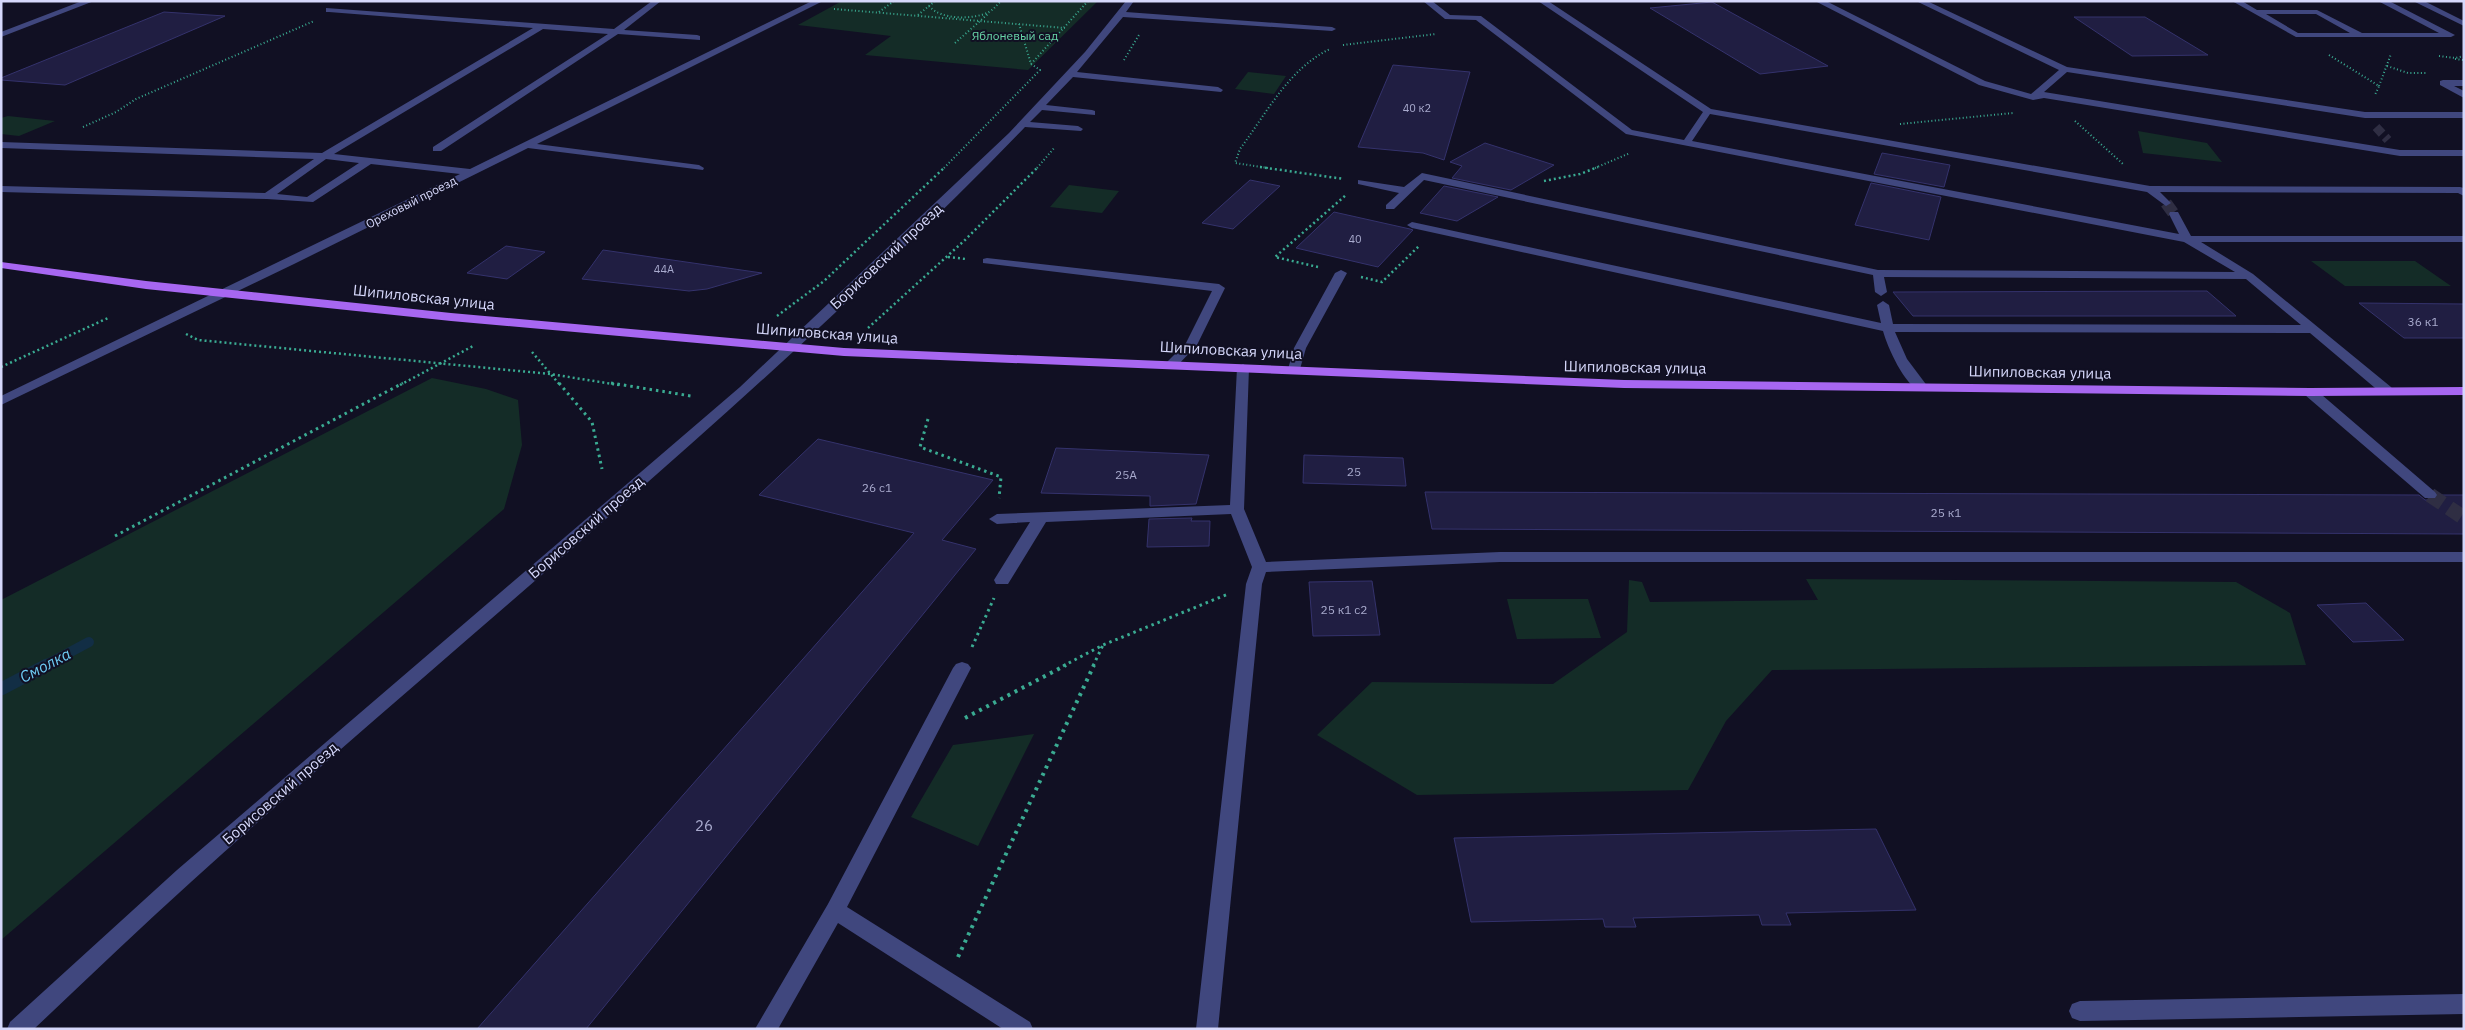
<svg xmlns="http://www.w3.org/2000/svg" width="2465" height="1030" font-family="'IBM Plex Sans',sans-serif">
	<rect width="100%" height="100%" fill="#111023"/>
	<path fill="#142c27" d="M 842,1 L 1098,1 L 1028,70 L 865,55 L 891,36 L 798,25 Z
		M 1248,72 L 1286,76 L 1274,94 L 1235,89 Z
		M 8,116 L 55,121 L 19,136 L 1,134 L 1,118 Z
		M 2138,131 L 2207,143 L 2222,162 L 2143,153 Z
		M 1069,185 L 1119,191 L 1102,213 L 1050,207 Z
		M 2311,261 L 2415,261 L 2451,286 L 2345,286 Z
		M 432,378 L 486,389 L 518,400 L 522,445 L 504,509 L 1,940 L 1,600 Z
		M 1806,579 L 2236,582 L 2290,613 L 2306,665 L 1772,670 L 1726,721 L 1688,790 L 1417,795 L 1317,735 L 1372,682 L 1553,684 L 1627,632 L 1629,580 L 1642,582 L 1650,602 L 1818,600 Z
		M 1507,599 L 1588,599 L 1601,638 L 1517,639 Z
		M 1034,734 L 978,846 L 911,817 L 953,745 Z"/>
	<g fill="none" stroke-linecap="round" stroke-linejoin="round">
		<path stroke="#122e45" stroke-width="10" d="M 44,666 L 89,642"/>
		<path stroke="#122e45" stroke-width="13" d="M 1,689 L 47,665"/>
	</g>
	<path fill="#201e42" stroke="#34326c" d="M 1712,2 L 1828,66 L 1760,74 L 1650,8 Z
		M 164,12 L 225,16 L 65,85 L 1,80 L 1,78 Z
		M 2074,17 L 2145,17 L 2208,55 L 2132,56 Z
		M 1393,65 L 1470,72 L 1444,160 L 1423,153 L 1358,147 Z
		M 1485,143 L 1554,165 L 1511,190 L 1452,178 L 1462,166 L 1450,162 Z
		M 1882,153 L 1950,165 L 1944,187 L 1874,174 Z
		M 1250,180 L 1280,186 L 1233,229 L 1202,223 Z
		M 1871,183 L 1941,197 L 1929,240 L 1855,225 Z
		M 1444,186 L 1498,197 L 1457,221 L 1420,213 Z
		M 1334,212 L 1410,229 L 1413,230 L 1378,267 L 1296,248 Z
		M 506,246 L 545,252 L 507,279 L 467,273 Z
		M 603,250 L 762,273 L 707,289 L 689,291 L 582,279 Z
		M 2207,291 L 2236,316 L 1913,316 L 1893,292 Z
		M 2359,303 L 2464,304 L 2464,338 L 2404,338 Z
		M 818,439 L 993,480 L 942,540 L 976,549 L 586,1029 L 477,1029 L 914,533 L 759,495 Z
		M 1056,448 L 1209,455 L 1196,504 L 1150,506 L 1150,496 L 1041,493 Z
		M 1304,455 L 1403,458 L 1406,486 L 1303,483 Z
		M 1425,492 L 2419,495 L 2425,500 L 2435,500 L 2439,495 L 2464,495 L 2464,534 L 1432,529 Z
		M 1192,518 L 1191,521 L 1210,521 L 1209,546 L 1147,547 L 1149,519 Z
		M 1372,581 L 1380,635 L 1313,636 L 1309,582 Z
		M 2366,603 L 2404,640 L 2353,642 L 2317,605 Z
		M 1876,829 L 1916,910 L 1786,913 L 1791,925 L 1762,925 L 1759,915 L 1633,918 L 1636,927 L 1605,927 L 1603,919 L 1471,922 L 1454,838 Z"/>
	<g fill="none" stroke-linecap="round" stroke-linejoin="round">
		<path stroke="#2f2e43" stroke-width="9" stroke-dasharray="9 4.5" stroke-linecap="butt" d="M 2376,127 L 2388,140"/>
		<path stroke="#2f2e43" stroke-width="12" stroke-dasharray="12 5.5" stroke-linecap="butt" d="M 2166,203 L 2174,214"/>
		<path stroke="#2f2e43" stroke-width="15" stroke-dasharray="15 8" stroke-linecap="butt" d="M 2430,495 L 2464,518"/>
		<path stroke="#3aab92" stroke-width="2" stroke-dasharray="1 2.5" stroke-linecap="butt" d="M 929,6 C 941,20 973,20 989,12 C 994,9 997,5 1001,1
			M 834,9 L 1065,28
			M 879,12 L 894,1
			M 918,15 L 935,1
			M 955,43 L 989,13
			M 1343,45 L 1436,34
			M 2329,55 L 2379,86 L 2375,95
			M 2439,56 L 2455,58 L 2464,56
			M 2455,59 L 2464,60
			M 1124,60 L 1139,35
			M 1031,64 L 1088,1
			M 2387,66 L 2408,73 L 2426,73
			M 2379,86 L 2391,54
			M 2075,121 L 2123,164
			M 1900,124 L 2013,113
			M 83,127 L 116,112 L 136,99 L 314,21
			M 944,168 L 1040,70 L 1031,64 L 1019,24
			M 1037,168 L 1055,147
			M 1268,168 L 1235,163 L 1240,149 C 1266,114 1289,68 1330,49
			M 1595,168 L 1630,153"/>
		<path stroke="#3aab92" stroke-width="2.5" stroke-dasharray="2 3" stroke-linecap="butt" d="M 1260,167 L 1344,179
			M 1544,181 L 1580,174 L 1598,167
			M 948,257 L 966,259
			M 1318,267 L 1275,257 L 1346,195
			M 1361,277 L 1382,282 L 1419,246
			M 777,316 L 824,281 L 945,167
			M 868,328 L 965,240 L 1038,167
			M 186,334 L 198,340 L 550,374 L 619,385
			M 532,352 L 560,385
			M 1,367 L 108,318
			M 400,385 L 475,345"/>
		<path stroke="#3aab92" stroke-width="3" stroke-dasharray="2.5 4" stroke-linecap="butt" d="M 559,383 L 592,422 L 602,469
			M 611,383 L 691,396
			M 928,419 L 920,447 L 1001,477 L 999,498
			M 115,536 L 403,383
			M 972,647 L 994,598
			M 1063,666 L 1103,645 L 1228,594
			M 1093,666 L 1103,645"/>
		<path stroke="#3aab92" stroke-width="4" stroke-dasharray="3 5" stroke-linecap="butt" d="M 965,718 L 1066,665
			M 958,957 L 1094,665"/>
		<path fill="#40477e" fill-rule="evenodd" d="M 82,1 L 94,1 L 1,37 L 1,32 Z
			M 652,1 L 661,1 L 624,30 L 697,35 L 700,36 L 700,40 L 618,34 L 441,151 L 433,151 L 433,147 L 608,34 L 543,29 L 334,154 L 470,169 L 812,1 L 823,1 L 537,144 L 699,165 L 704,168 L 703,170 L 528,148 L 294,264 L 1,405 L 1,396 L 460,174 L 371,164 L 313,202 L 267,199 L 1,192 L 1,186 L 265,193 L 314,159 L 1,148 L 1,142 L 322,153 L 533,28 L 329,12 L 326,12 L 326,8 L 614,29 ZM 326,159 L 359,163 L 307,197 L 277,194 Z
			M 1126,1 L 1134,1 L 1126,12 L 1332,27 L 1336,29 L 1332,31 L 1123,17 L 1077,72 L 1218,87 L 1223,90 L 1221,92 L 1073,77 L 1046,105 L 1092,110 L 1095,111 L 1095,115 L 1042,110 L 1030,122 L 1078,126 L 1083,129 L 1081,131 L 1025,127 C 764,397 470,630 191,882 C 138,930 86,980 34,1029 L 7,1029 L 10,1022 L 177,870 L 740,387 L 1009,133 L 1085,52 Z
			M 1423,1 L 1432,1 L 1450,15 L 1481,16 L 1632,130 L 1684,140 L 1703,112 L 1538,1 L 1548,1 L 1711,109 L 2150,186 L 2460,187 L 2464,188 L 2464,196 L 2458,193 L 2160,192 L 2171,203 L 2166,206 L 2147,192 L 1710,114 L 1692,141 L 2179,234 L 2169,214 L 2170,212 L 2178,212 L 2191,236 L 2464,236 L 2464,242 L 2201,242 L 2253,274 L 2391,387 L 2393,390 L 2391,393 L 2381,393 L 2310,333 L 1895,332 L 1907,359 L 1928,387 L 1921,391 C 1905,387 1887,346 1883,331 L 1412,228 L 1407,225 L 1412,222 L 1881,323 L 1877,305 L 1883,301 L 1889,305 L 1893,324 L 2301,325 L 2246,279 L 1884,277 L 1887,292 L 1881,296 L 1875,292 L 1873,275 L 1424,180 L 1394,209 L 1386,209 L 1386,205 L 1399,193 L 1358,184 L 1358,180 L 1404,187 L 1422,173 L 1878,270 L 2235,272 L 2184,242 L 1626,134 L 1476,20 L 1445,19 Z
			M 1815,1 L 1826,1 L 1985,81 L 2031,94 L 2059,70 L 1916,1 L 1927,1 L 2067,67 L 2365,112 L 2464,112 L 2464,118 L 2365,118 L 2067,72 L 2044,92 L 2400,150 L 2464,150 L 2464,156 L 2400,156 L 2044,98 L 2033,100 L 1979,85 Z
			M 2232,1 L 2242,1 L 2257,10 L 2317,10 L 2362,33 L 2439,33 L 2378,1 L 2389,1 L 2455,35 L 2451,37 L 2296,37 ZM 2266,14 L 2316,14 L 2350,33 L 2298,33 Z
			M 2413,1 L 2424,1 L 2464,21 L 2464,26 Z
			M 2443,80 L 2464,80 L 2464,86 L 2454,86 L 2464,91 L 2464,98 L 2440,85 L 2440,81 Z
			M 987,258 L 1219,284 L 1225,288 L 1197,345 L 1176,367 L 1171,368 L 1165,364 L 1186,343 L 1212,291 L 983,263 L 983,259 Z
			M 1341,270 L 1347,273 L 1306,348 L 1300,369 L 1294,373 L 1289,372 L 1288,369 L 1294,348 L 1335,273 Z
			M 1243,364 L 1249,368 L 1244,509 L 1266,562 L 1500,552 L 2464,552 L 2464,562 L 1500,562 L 1266,572 L 1262,584 L 1218,1029 L 1196,1029 L 1246,584 L 1252,567 L 1231,514 L 1046,522 L 1008,584 L 996,584 L 994,580 L 1030,522 L 997,524 L 989,519 L 997,514 L 1230,505 L 1237,368 Z
			M 2310,388 L 2315,389 L 2435,492 L 2437,495 L 2435,498 L 2425,498 L 2305,395 L 2303,392 L 2305,389 Z
			M 962,662 L 968,664 L 971,668 L 847,907 L 1030,1022 L 1033,1029 L 1003,1029 L 838,923 L 778,1029 L 755,1029 L 828,904 L 953,668 L 956,664 Z
			M 2464,994 L 2464,1014 L 2080,1021 L 2072,1018 L 2069,1011 L 2072,1004 L 2080,1001 Z"/>
		<path fill="#a767f1" fill-rule="evenodd" d="M 1,262 L 146,281 L 451,313 L 844,348 L 1624,380 L 2310,388 L 2464,387 L 2464,395 L 2310,396 L 1624,388 L 844,356 L 451,321 L 146,289 L 1,268 Z"/>
	</g>
	<g text-anchor="middle" dominant-baseline="central" stroke-width="4" stroke-linejoin="round" paint-order="stroke">
		<g font-size="11" fill="#a8aacd">
			<text x="1417" y="108">40 к2</text>
			<text x="1355" y="239">40</text>
			<text x="664" y="269">44А</text>
		</g>
		<g font-size="12" fill="#68d5a8" stroke="#111023">
			<text x="1015" y="35">Яблоневый сад</text>
		</g>
		<g font-size="12" fill="#d6d8fb" stroke="#111023">
			<text transform="translate(411 202) rotate(-27)">Ореховый проезд</text>
		</g>
		<g font-size="12" fill="#a8aacd">
			<text x="2423" y="321">36 к1</text>
			<text x="1354" y="471">25</text>
			<text x="1126" y="474">25А</text>
			<text x="877" y="487">26 с1</text>
			<text x="1946" y="512">25 к1</text>
			<text x="1344" y="609">25 к1 с2</text>
		</g>
		<g font-size="15" fill="#d6d8fb" stroke="#111023">
			<text transform="translate(886 256) rotate(-43)">Борисовский проезд</text>
			<text transform="translate(424 297) rotate(6)">Шипиловская улица</text>
			<text transform="translate(827 333) rotate(4)">Шипиловская улица</text>
			<text transform="translate(1231 350) rotate(3)">Шипиловская улица</text>
			<text transform="translate(1635 367) rotate(1)">Шипиловская улица</text>
			<text transform="translate(2040 372) rotate(1)">Шипиловская улица</text>
			<text transform="translate(586 527) rotate(-41)">Борисовский проезд</text>
			<text transform="translate(280 793) rotate(-41)">Борисовский проезд</text>
		</g>
		<g font-size="15" fill="#a8aacd">
			<text x="704" y="825">26</text>
		</g>
		<g font-size="16" font-style="italic" fill="#6dcaf2" stroke="#111023">
			<text transform="translate(45 665) rotate(-28)">Смолка</text>
		</g>
	</g>
	<rect width="2465" height="1030" fill="none" stroke="#d6d8fb" stroke-width="5"/>
</svg>
